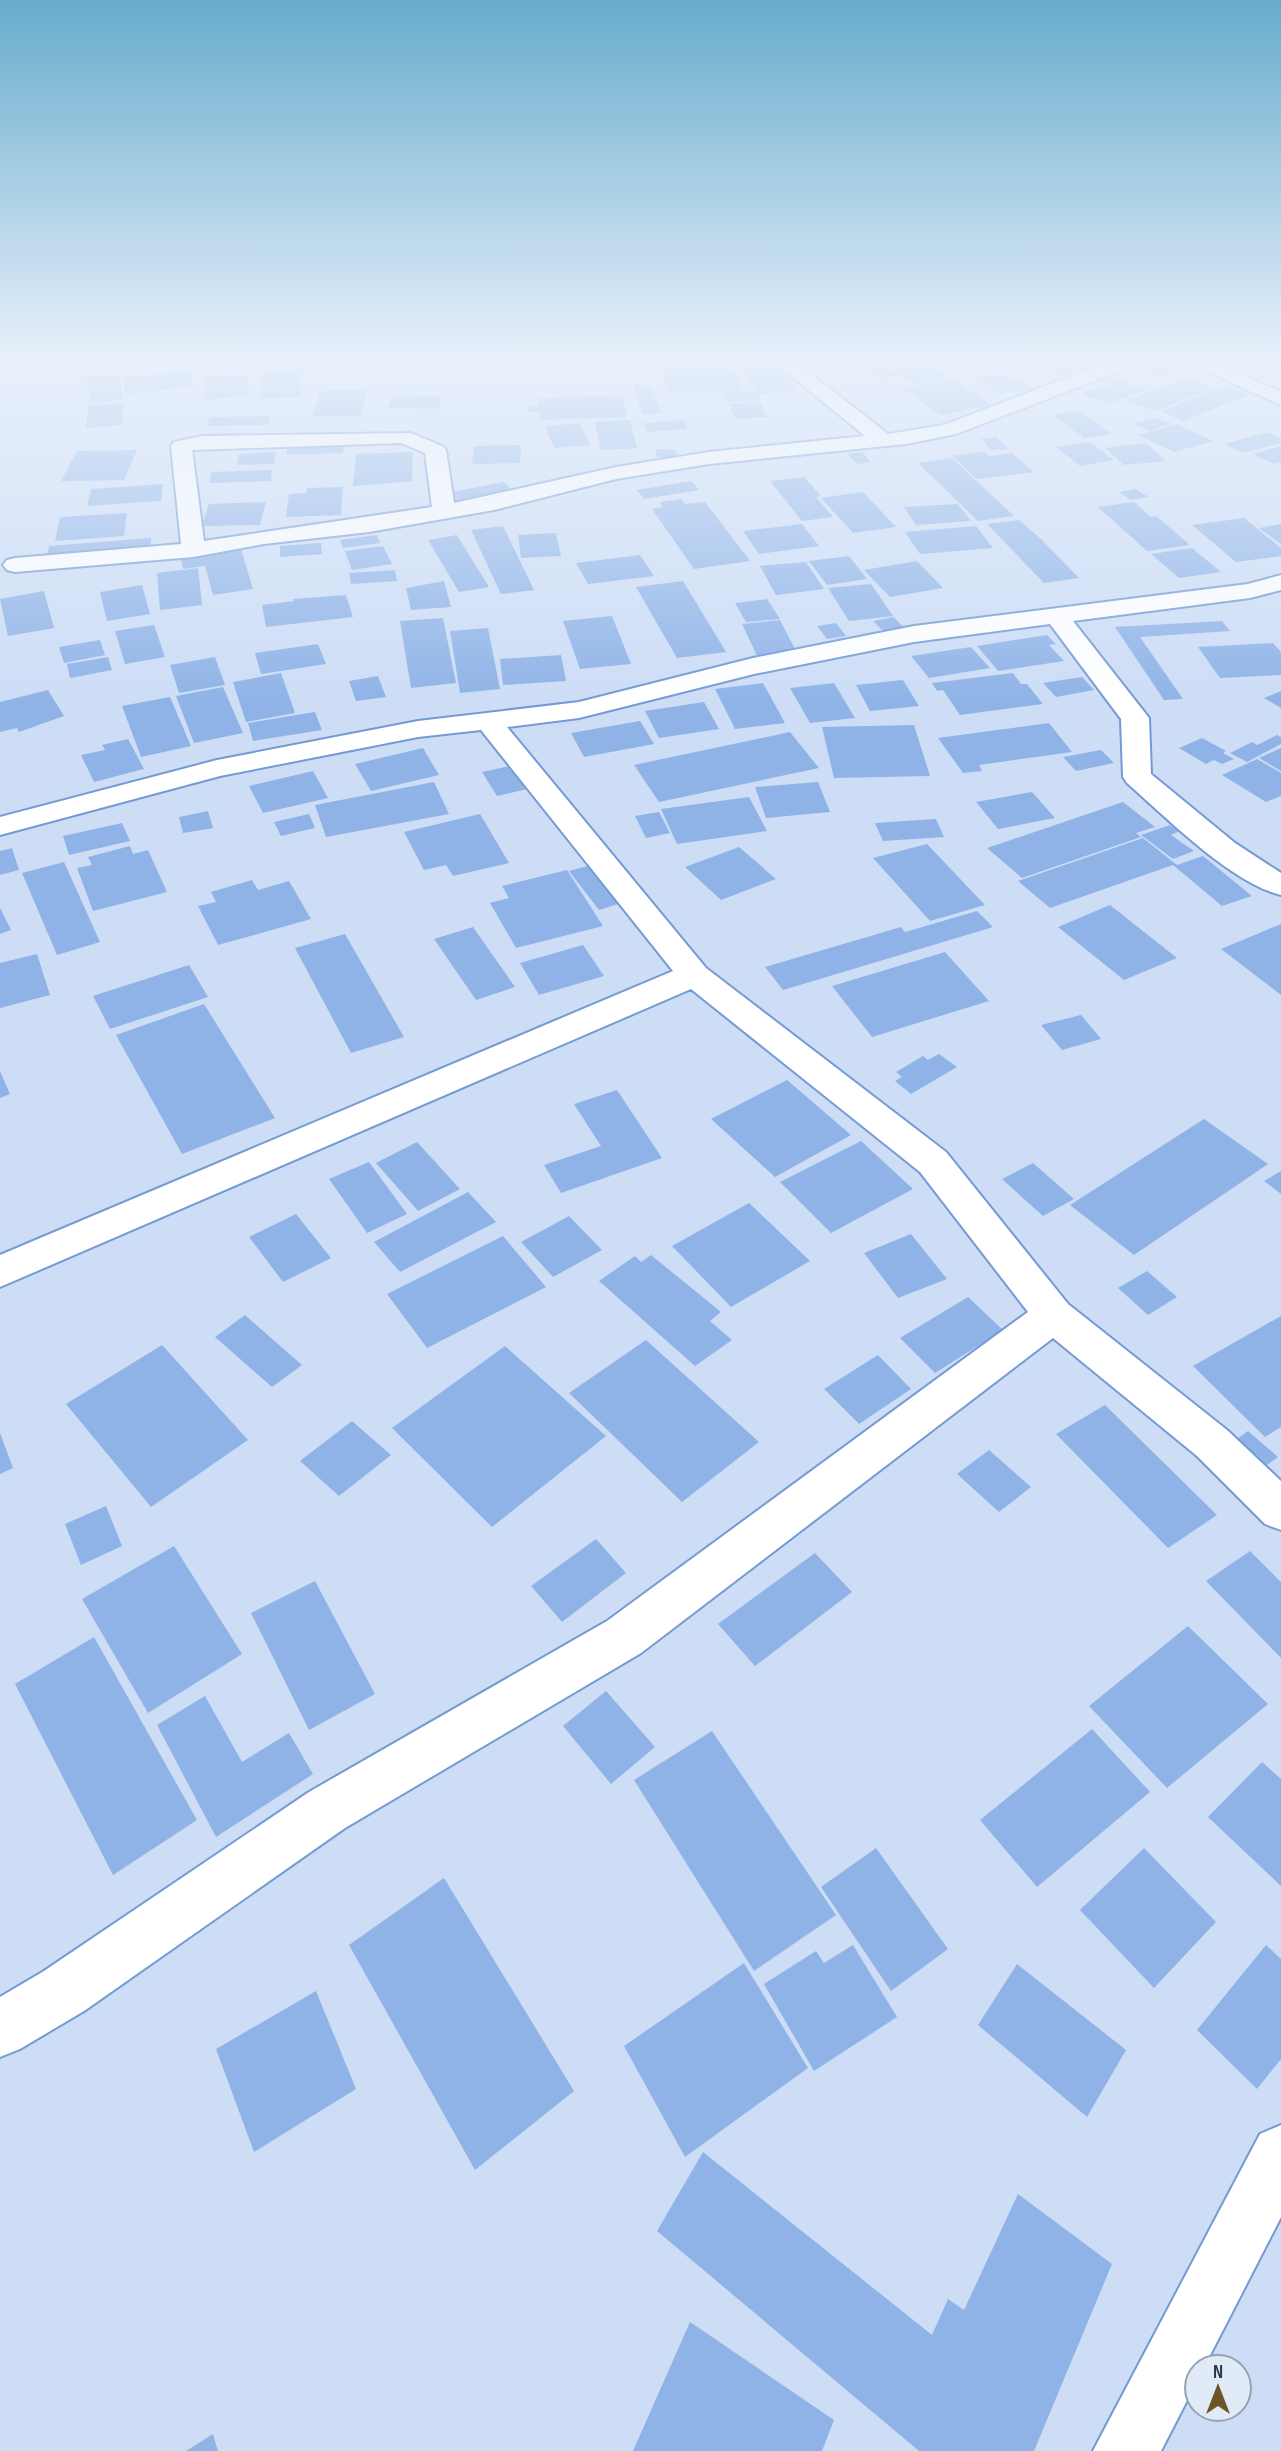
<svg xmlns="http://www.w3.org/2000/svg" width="1281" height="2451" font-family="'Sofia Sans Condensed',sans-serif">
	<rect width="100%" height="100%" fill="#cdddf6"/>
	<path fill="#8fb3e7" d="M 170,360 L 188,360 L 185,367 L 167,368 Z
		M 661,360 L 726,360 L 730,371 L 666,374 Z
		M 871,360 L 897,375 L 882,378 L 854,361 Z
		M 1165,361 L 1182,368 L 1158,376 L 1140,370 Z
		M 776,363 L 798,391 L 759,394 L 739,365 Z
		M 926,364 L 949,377 L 916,384 L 893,371 Z
		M 1062,364 L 1078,370 L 1064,375 L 1048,369 Z
		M 302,369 L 300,397 L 260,399 L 263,371 Z
		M 189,371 L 193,387 L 125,394 L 123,377 Z
		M 736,373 L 743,390 L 668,393 L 663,376 Z
		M 119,374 L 123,399 L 90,403 L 86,377 Z
		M 249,374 L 248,395 L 203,400 L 205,377 Z
		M 1006,374 L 1031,388 L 1002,394 L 977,379 Z
		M 1186,378 L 1216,388 L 1154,411 L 1127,400 Z
		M 952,379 L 992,405 L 941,415 L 902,388 Z
		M 1120,380 L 1147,390 L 1108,404 L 1081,394 Z
		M 633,385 L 651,385 L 661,413 L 642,414 Z
		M 1226,386 L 1250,395 L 1183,421 L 1161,411 Z
		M 336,390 L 367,390 L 361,416 L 312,416 L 320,392 Z
		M 756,391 L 761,400 L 727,402 L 723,393 Z
		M 392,395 L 442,396 L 438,409 L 388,408 Z
		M 623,395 L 627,417 L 539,420 L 539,412 L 529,412 L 529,406 L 538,406 L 538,398 Z
		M 760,402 L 767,417 L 736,419 L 729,404 Z
		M 123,403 L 122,425 L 86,428 L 88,406 Z
		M 1080,411 L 1112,434 L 1084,438 L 1053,415 Z
		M 270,416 L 267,425 L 206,426 L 210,417 Z
		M 1154,418 L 1170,424 L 1149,431 L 1134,424 Z
		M 630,420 L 637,448 L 601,450 L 595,422 Z
		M 684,420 L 688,429 L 647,432 L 643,423 Z
		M 580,423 L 590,445 L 554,448 L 545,426 Z
		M 1177,424 L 1213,441 L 1174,452 L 1138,435 Z
		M 1268,432 L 1281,438 L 1281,443 L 1243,453 L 1225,444 Z
		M 997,437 L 1008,449 L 991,450 L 981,439 Z
		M 345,439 L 343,453 L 286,455 L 289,441 Z
		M 1090,442 L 1114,460 L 1080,466 L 1056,447 Z
		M 1146,443 L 1166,461 L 1124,465 L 1105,448 Z
		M 521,445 L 520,463 L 472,464 L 474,446 Z
		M 1281,446 L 1281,462 L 1274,464 L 1253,454 Z
		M 656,449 L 676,450 L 677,457 L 656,457 Z
		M 137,450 L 124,480 L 61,481 L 77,451 Z
		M 984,451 L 989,456 L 1012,453 L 1033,472 L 977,479 L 952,456 Z
		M 276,452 L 274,464 L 237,465 L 239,454 Z
		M 413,452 L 412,481 L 353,486 L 356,454 Z
		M 862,452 L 871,462 L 857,464 L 847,454 Z
		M 952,458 L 1014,516 L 978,521 L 918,463 Z
		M 272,470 L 271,481 L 209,483 L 211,472 Z
		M 804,477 L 821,496 L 816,497 L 833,517 L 802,521 L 770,481 Z
		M 691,481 L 699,490 L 644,499 L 637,490 Z
		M 504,482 L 516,494 L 457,505 L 446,493 Z
		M 163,484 L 161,501 L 87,506 L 91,489 Z
		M 343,487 L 341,515 L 286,517 L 289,494 L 306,493 L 307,488 Z
		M 1136,489 L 1148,497 L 1131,500 L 1119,492 Z
		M 863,492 L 896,527 L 853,533 L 821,498 Z
		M 681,499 L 685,504 L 705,502 L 750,561 L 694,569 L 652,509 L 663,507 L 660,502 Z
		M 266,502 L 260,525 L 202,526 L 209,504 Z
		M 1134,502 L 1151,517 L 1156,516 L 1190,545 L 1147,551 L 1098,507 Z
		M 958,504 L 971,521 L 916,525 L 904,507 Z
		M 127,513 L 124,536 L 55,541 L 60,517 Z
		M 1244,518 L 1281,548 L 1281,556 L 1236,562 L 1192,525 Z
		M 1019,520 L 1041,539 L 1079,578 L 1044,583 L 987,524 Z
		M 802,524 L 819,546 L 759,554 L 743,531 Z
		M 1281,524 L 1281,544 L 1259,528 Z
		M 503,526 L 534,590 L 501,594 L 471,530 Z
		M 976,526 L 993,548 L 920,554 L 905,532 Z
		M 556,533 L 561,556 L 521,558 L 518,535 Z
		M 377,535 L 380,543 L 343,548 L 340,540 Z
		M 457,535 L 489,587 L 459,592 L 428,540 Z
		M 151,538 L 150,553 L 46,562 L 49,546 Z
		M 321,543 L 322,554 L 280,557 L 280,546 Z
		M 383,546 L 392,564 L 352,570 L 345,551 Z
		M 1192,548 L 1221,572 L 1179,578 L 1151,554 Z
		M 241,549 L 253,589 L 213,595 L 205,566 L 183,569 L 180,557 Z
		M 640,555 L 654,576 L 588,584 L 576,563 Z
		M 849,556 L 867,579 L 827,585 L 809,561 Z
		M 917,561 L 943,588 L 890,597 L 864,570 Z
		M 806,562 L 824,589 L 776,595 L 760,566 Z
		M 198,568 L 202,605 L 160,610 L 157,573 Z
		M 395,570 L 397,581 L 351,584 L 349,573 Z
		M 444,581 L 451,607 L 411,610 L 406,588 Z
		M 683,581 L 726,652 L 677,658 L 636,587 Z
		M 871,584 L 893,616 L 849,621 L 828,588 Z
		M 142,585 L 150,614 L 107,621 L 100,592 Z
		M 44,591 L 54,628 L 8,636 L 0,599 Z
		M 346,595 L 353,617 L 266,627 L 262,605 L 294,601 L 293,599 Z
		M 767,599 L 780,619 L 746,622 L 735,603 Z
		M 612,616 L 631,664 L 580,669 L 563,621 Z
		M 893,617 L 906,629 L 885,633 L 873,621 Z
		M 443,618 L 456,683 L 411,688 L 400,621 Z
		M 780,620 L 798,655 L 758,658 L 742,624 Z
		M 1222,621 L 1230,631 L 1140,637 L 1183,699 L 1164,700 L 1115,627 Z
		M 836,623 L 846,636 L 827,639 L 817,626 Z
		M 154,625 L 165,657 L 125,664 L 115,631 Z
		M 488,628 L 500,689 L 460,693 L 450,631 Z
		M 1047,635 L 1056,644 L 1049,645 L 1064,661 L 998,671 L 977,646 Z
		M 100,640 L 105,655 L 64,663 L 59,647 Z
		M 1273,643 L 1281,652 L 1281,675 L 1220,678 L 1198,647 Z
		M 318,644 L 326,664 L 261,674 L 255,653 Z
		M 971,647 L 990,668 L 929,678 L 911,656 Z
		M 561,655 L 566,681 L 503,685 L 500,659 Z
		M 108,657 L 112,670 L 70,678 L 67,664 Z
		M 215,657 L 225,685 L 179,693 L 170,665 Z
		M 281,673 L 295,713 L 246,722 L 233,682 Z
		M 1013,673 L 1021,684 L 1027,684 L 1043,704 L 960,715 L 943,690 L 937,691 L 932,683 Z
		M 378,676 L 386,697 L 356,701 L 349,681 Z
		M 1082,677 L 1094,690 L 1056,697 L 1043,683 Z
		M 903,680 L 919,706 L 870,711 L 856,685 Z
		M 763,683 L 785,723 L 735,729 L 715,689 Z
		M 834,683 L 855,718 L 810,723 L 790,688 Z
		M 223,687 L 243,733 L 194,743 L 176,696 Z
		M 48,690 L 64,716 L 19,732 L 17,728 L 0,732 L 0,702 Z
		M 1281,691 L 1281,708 L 1264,698 Z
		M 170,697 L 191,746 L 141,757 L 122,706 Z
		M 704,702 L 719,729 L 659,738 L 645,711 Z
		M 315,712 L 322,730 L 253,741 L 248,723 Z
		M 640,721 L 654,744 L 584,757 L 571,733 Z
		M 1049,723 L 1072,752 L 979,765 L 982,771 L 963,773 L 938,738 Z
		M 914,725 L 930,776 L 834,778 L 822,727 Z
		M 790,732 L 819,768 L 659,802 L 634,765 Z
		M 1277,735 L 1281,737 L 1281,744 L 1247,762 L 1230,753 L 1252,742 L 1257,745 Z
		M 1202,738 L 1226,751 L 1223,753 L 1234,759 L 1222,764 L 1214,760 L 1206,764 L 1179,748 Z
		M 128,739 L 144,769 L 94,782 L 81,755 L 105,750 L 102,745 Z
		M 423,748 L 439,775 L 371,791 L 355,764 Z
		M 1281,748 L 1281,771 L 1259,758 Z
		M 1101,750 L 1114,763 L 1076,771 L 1063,757 Z
		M 1257,759 L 1281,773 L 1281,796 L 1266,802 L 1222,775 Z
		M 519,764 L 536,787 L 497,796 L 482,772 Z
		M 313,771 L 328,798 L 263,813 L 249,786 Z
		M 434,782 L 449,814 L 326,837 L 315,805 Z
		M 818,782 L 830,812 L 766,818 L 755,787 Z
		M 1032,792 L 1055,818 L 998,829 L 976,802 Z
		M 749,797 L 767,831 L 677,844 L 661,809 Z
		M 1123,802 L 1155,827 L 1136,833 L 1141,837 L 1022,878 L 987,848 Z
		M 208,811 L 213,828 L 183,833 L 179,817 Z
		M 659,812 L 670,833 L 646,838 L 635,816 Z
		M 309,814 L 315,828 L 281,836 L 274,822 Z
		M 480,814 L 509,863 L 453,876 L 446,865 L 424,870 L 404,832 Z
		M 936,819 L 944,837 L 883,841 L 875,823 Z
		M 122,823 L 130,841 L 69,855 L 63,836 Z
		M 1170,825 L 1180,831 L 1171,835 L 1194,851 L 1173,859 L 1141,835 Z
		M 1143,838 L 1177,865 L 1203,856 L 1252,896 L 1222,906 L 1173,865 L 1050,908 L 1018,881 Z
		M 927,844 L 985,905 L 930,921 L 873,858 Z
		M 130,846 L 133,854 L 148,850 L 167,892 L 93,911 L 77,868 L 92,865 L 88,857 Z
		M 739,847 L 776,879 L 721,900 L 685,867 Z
		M 12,848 L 19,870 L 0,875 L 0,851 Z
		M 64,862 L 100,942 L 57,955 L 22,873 Z
		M 595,864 L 625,902 L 599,910 L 569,871 Z
		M 567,870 L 603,926 L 516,948 L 490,903 L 509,898 L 502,886 Z
		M 252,880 L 258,890 L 289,881 L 311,919 L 218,945 L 198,906 L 216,902 L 211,892 Z
		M 1110,905 L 1177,958 L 1124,980 L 1058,927 Z
		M 0,908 L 11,930 L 0,934 Z
		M 977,911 L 993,927 L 783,990 L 765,967 L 901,927 L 905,932 Z
		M 1281,924 L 1281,995 L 1221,949 Z
		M 473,927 L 515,987 L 476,1000 L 434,939 Z
		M 345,934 L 404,1037 L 351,1053 L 295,948 Z
		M 583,945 L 604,976 L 539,995 L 520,963 Z
		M 945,952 L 989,1001 L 872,1037 L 832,986 Z
		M 37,954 L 50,995 L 0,1008 L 0,963 Z
		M 189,965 L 208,997 L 110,1029 L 93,996 Z
		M 204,1004 L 275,1118 L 182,1154 L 116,1035 Z
		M 1081,1015 L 1101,1039 L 1062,1050 L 1041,1025 Z
		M 939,1054 L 957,1067 L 911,1094 L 895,1081 L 902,1077 L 896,1072 L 923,1056 L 928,1060 Z
		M 0,1071 L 10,1094 L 0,1098 Z
		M 787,1080 L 851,1135 L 775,1177 L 711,1119 Z
		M 617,1090 L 662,1158 L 561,1193 L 544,1165 L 601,1146 L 574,1104 Z
		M 1204,1119 L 1268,1164 L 1134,1255 L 1070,1205 Z
		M 861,1141 L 913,1189 L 831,1233 L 780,1182 Z
		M 417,1142 L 460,1189 L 418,1211 L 376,1163 Z
		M 369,1162 L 407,1214 L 367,1233 L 329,1179 Z
		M 1033,1163 L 1074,1199 L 1043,1216 L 1002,1179 Z
		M 1281,1171 L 1281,1194 L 1264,1181 Z
		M 468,1192 L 496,1222 L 400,1272 L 374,1242 Z
		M 749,1203 L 810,1261 L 731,1307 L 672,1246 Z
		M 296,1214 L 331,1258 L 283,1282 L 249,1237 Z
		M 569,1216 L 602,1250 L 553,1277 L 521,1242 Z
		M 911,1234 L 947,1279 L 898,1298 L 864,1253 Z
		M 503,1236 L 546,1287 L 427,1348 L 387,1294 Z
		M 651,1255 L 721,1312 L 710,1321 L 732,1340 L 695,1366 L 599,1281 L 635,1256 L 641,1262 Z
		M 1147,1271 L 1177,1297 L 1148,1315 L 1118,1288 Z
		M 968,1297 L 1003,1330 L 935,1373 L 900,1338 Z
		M 245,1315 L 302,1365 L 272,1387 L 215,1337 Z
		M 1281,1316 L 1281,1427 L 1265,1437 L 1193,1366 Z
		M 646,1340 L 759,1442 L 682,1502 L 569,1393 Z
		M 162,1345 L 248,1440 L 151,1507 L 66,1404 Z
		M 505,1346 L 606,1436 L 492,1527 L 392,1428 Z
		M 878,1355 L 911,1389 L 859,1424 L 824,1389 Z
		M 1105,1405 L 1217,1515 L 1168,1548 L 1056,1434 Z
		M 352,1421 L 391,1455 L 339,1496 L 300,1461 Z
		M 1248,1431 L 1278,1457 L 1259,1471 L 1229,1445 Z
		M 0,1433 L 13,1468 L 0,1474 Z
		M 989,1450 L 1031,1487 L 999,1512 L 957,1474 Z
		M 106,1506 L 122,1546 L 81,1565 L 65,1524 Z
		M 596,1539 L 626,1573 L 562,1622 L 531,1586 Z
		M 174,1546 L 242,1654 L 148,1713 L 82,1599 Z
		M 1250,1551 L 1281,1582 L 1281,1658 L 1206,1581 Z
		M 815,1553 L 852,1592 L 755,1666 L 718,1624 Z
		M 315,1581 L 375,1694 L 309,1730 L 251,1613 Z
		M 1188,1626 L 1268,1704 L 1167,1788 L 1089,1706 Z
		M 94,1637 L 197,1820 L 113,1875 L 15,1684 Z
		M 606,1691 L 655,1747 L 611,1784 L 563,1726 Z
		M 205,1696 L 242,1762 L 289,1733 L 313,1774 L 216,1837 L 157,1725 Z
		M 1092,1729 L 1150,1792 L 1037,1887 L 980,1820 Z
		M 712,1731 L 836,1915 L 754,1971 L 634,1780 Z
		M 1262,1762 L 1281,1779 L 1281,1886 L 1208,1817 Z
		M 876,1848 L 948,1949 L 891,1991 L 821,1887 Z
		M 1144,1848 L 1216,1922 L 1154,1988 L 1080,1910 Z
		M 444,1878 L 574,2091 L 475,2170 L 349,1945 Z
		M 853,1945 L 897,2017 L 814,2071 L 764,1984 L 816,1951 L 824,1963 Z
		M 1266,1945 L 1281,1959 L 1281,2059 L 1257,2089 L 1197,2030 Z
		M 744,1963 L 808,2068 L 685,2157 L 624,2046 Z
		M 1017,1964 L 1126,2050 L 1087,2117 L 978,2025 Z
		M 316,1991 L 356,2089 L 254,2152 L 216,2049 Z
		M 703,2152 L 932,2335 L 948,2299 L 964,2310 L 1018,2194 L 1112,2264 L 1034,2451 L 919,2451 L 657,2231 Z
		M 690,2322 L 834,2420 L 822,2451 L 633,2451 Z
		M 213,2434 L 218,2451 L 186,2451 Z"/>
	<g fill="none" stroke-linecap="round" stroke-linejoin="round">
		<g stroke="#739ad4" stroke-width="4">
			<path id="minor" d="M 772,360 L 793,360 L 888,434 L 944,425 L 1113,360 L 1140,360 L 1138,364 L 956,434 L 906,444 L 709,464 L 616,479 L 494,510 L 369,532 L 264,544 L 193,557 L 15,572 L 7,570 L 3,565 L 7,560 L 15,558 L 181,544 L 171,446 L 174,442 L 202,436 L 411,433 L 442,446 L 446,450 L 454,503 L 616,467 L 709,452 L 865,436 ZM 401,443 L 425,453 L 432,507 L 204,541 L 192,450 Z
				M 1181,360 L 1207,360 L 1281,392 L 1281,405 Z
				M 1281,575 L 1281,590 L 1250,598 L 1073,621 L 1149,718 L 1151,774 L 1235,843 L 1281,873 L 1281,895 C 1231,883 1166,817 1127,783 L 1123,777 L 1121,719 L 1050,624 L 914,642 L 754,674 L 579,718 L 507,727 L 706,968 L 946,1152 L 1068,1304 L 1227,1430 L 1281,1481 L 1281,1530 L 1265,1524 L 1197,1456 L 1053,1338 L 641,1653 L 345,1828 L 84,2011 L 20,2049 L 0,2057 L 0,1997 L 44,1971 L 309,1792 L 607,1621 L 1028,1312 L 920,1172 L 691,989 L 0,1287 L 0,1255 L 673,971 L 481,730 L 418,737 L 220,776 L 0,835 L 0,817 L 217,760 L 418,721 L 579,702 L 753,658 L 914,626 L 1248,584 Z
				M 1281,2125 L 1281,2217 L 1204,2367 L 1197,2367 L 1197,2381 L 1161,2451 L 1093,2451 L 1260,2134 Z"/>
		</g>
		<use href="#minor" fill="#fff" fill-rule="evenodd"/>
	</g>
	<linearGradient id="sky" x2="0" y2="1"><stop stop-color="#67accc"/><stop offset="0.51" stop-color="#e8f0fb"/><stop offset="1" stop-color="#e8f0fb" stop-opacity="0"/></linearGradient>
	<rect width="1281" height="703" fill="url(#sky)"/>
	<g transform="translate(1218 2388)"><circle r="33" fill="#e1eaf7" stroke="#97a3b5" stroke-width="2"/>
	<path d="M0-5L12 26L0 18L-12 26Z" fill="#6f5426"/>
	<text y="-10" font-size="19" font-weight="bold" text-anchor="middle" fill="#283851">N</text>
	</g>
</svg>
